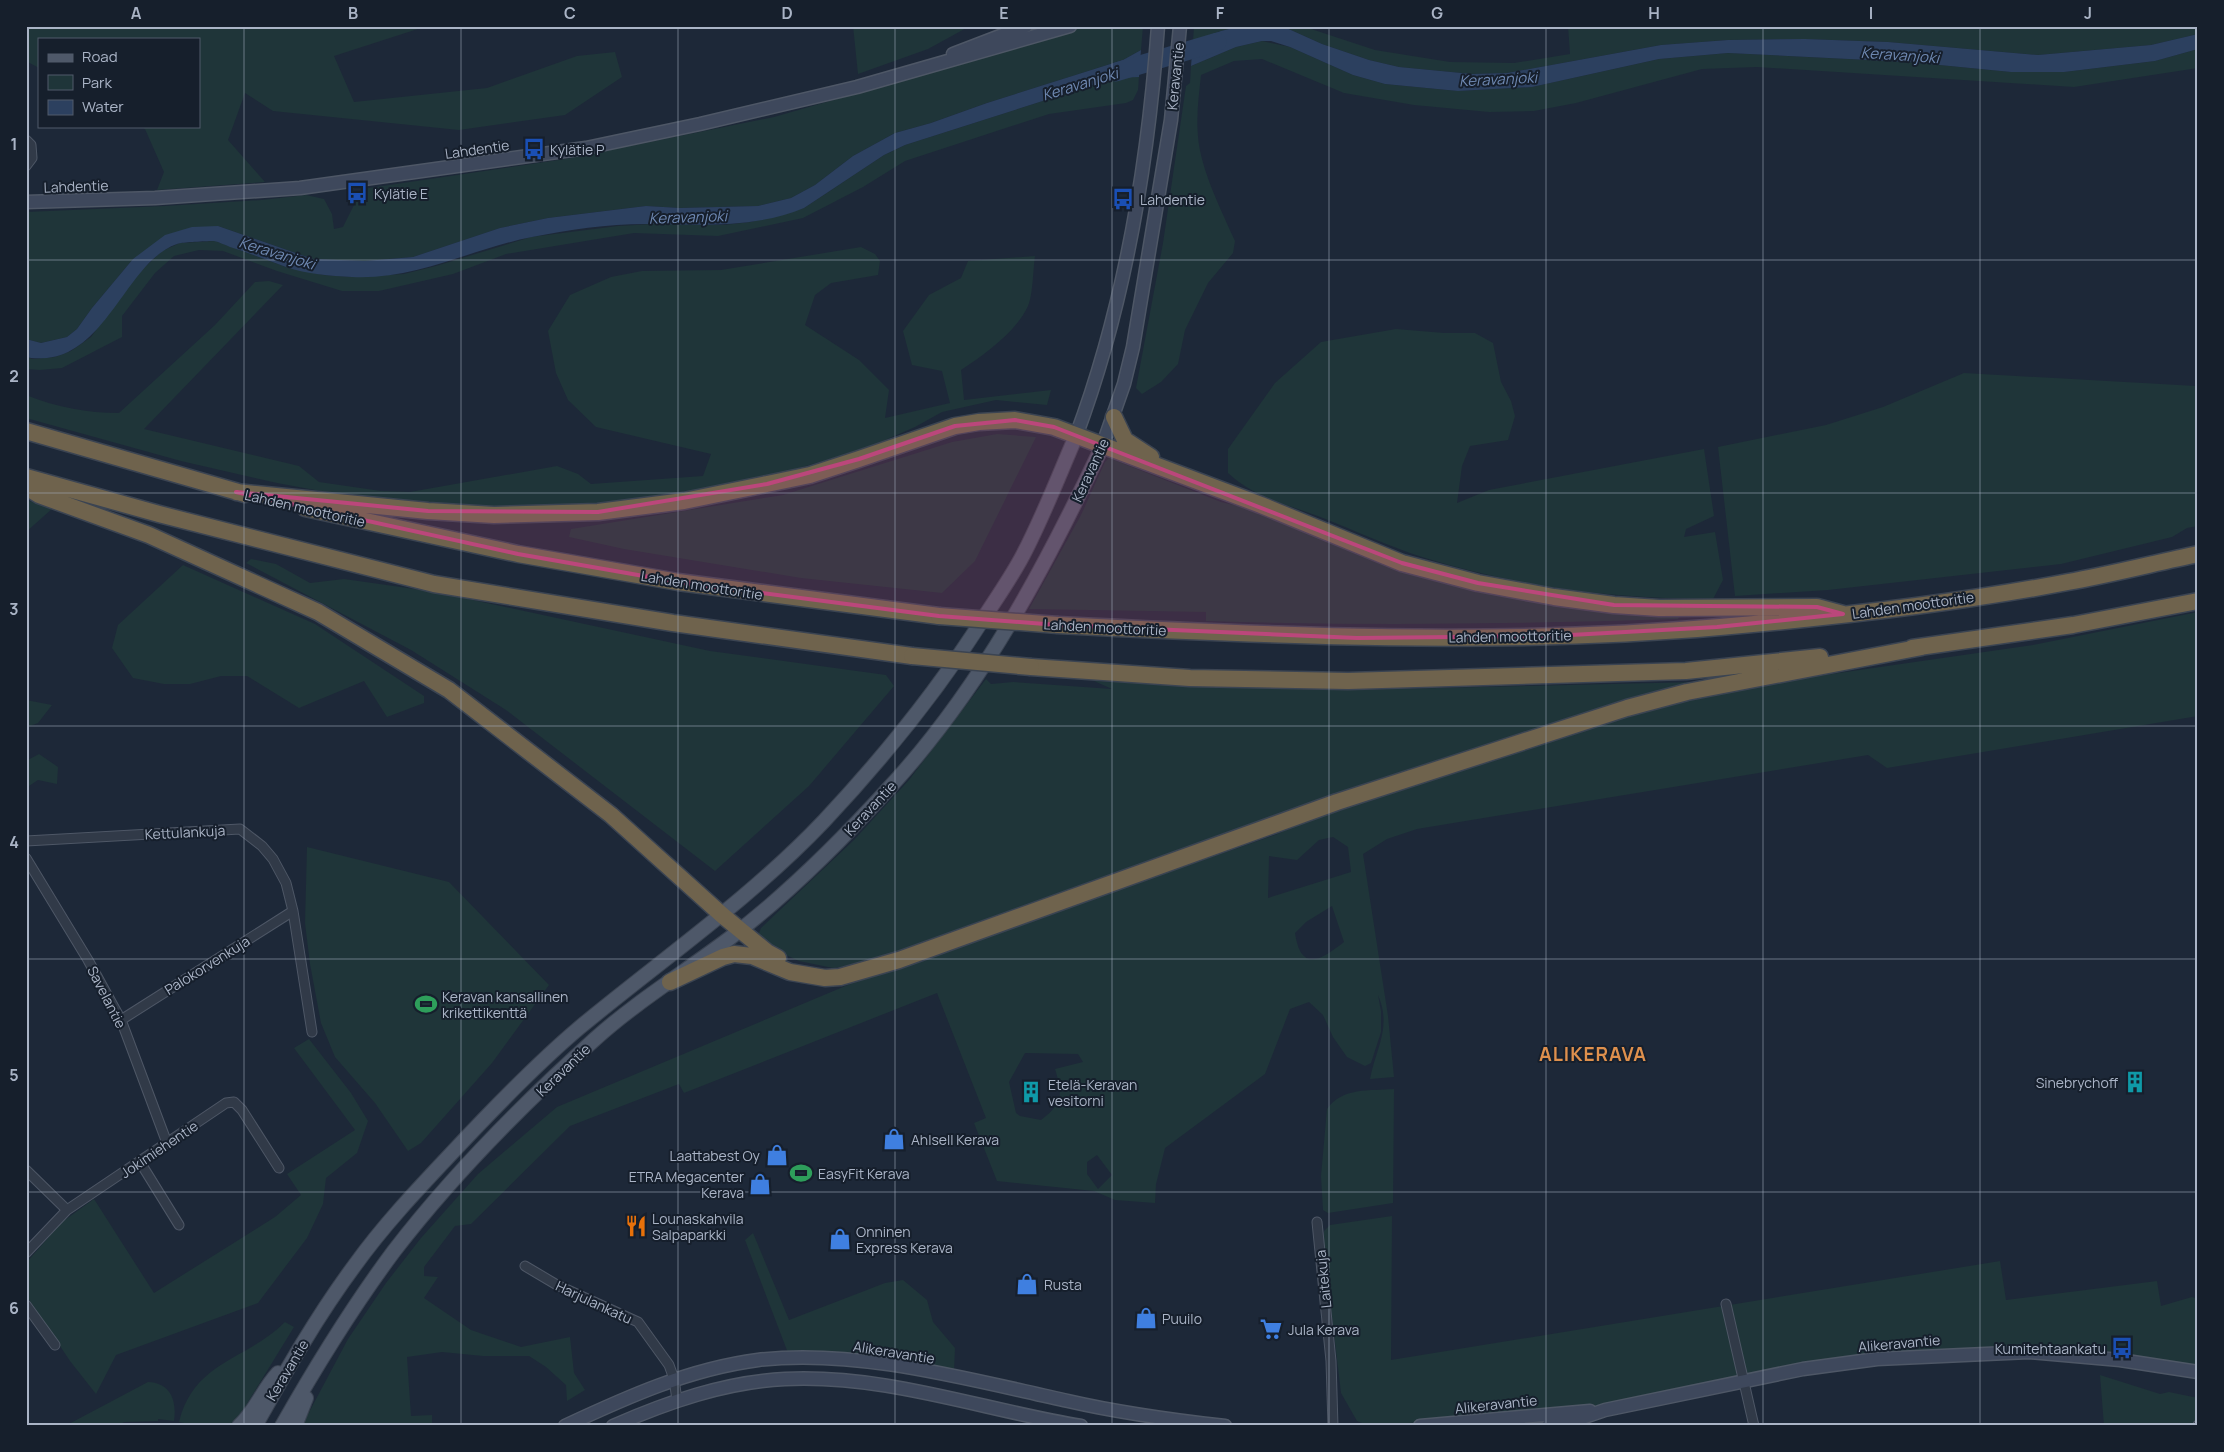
<svg xmlns="http://www.w3.org/2000/svg" width="2224" height="1452" font-family="Manrope,sans-serif">
	<rect width="100%" height="100%" fill="#1d2838"/>
	<path fill="#1f3539" fill-rule="evenodd" d="M 26,26 L 427,26 L 334,56 L 354,102 L 487,88 L 577,56 L 615,52 L 622,77 L 565,115 L 459,130 L 273,111 L 245,93 L 228,140 L 265,182 L 157,190 L 164,172 L 145,129 L 140,126 L 199,126 L 199,39 L 39,39 L 39,68 L 26,61 Z
		M 853,26 L 970,26 L 928,49 L 858,74 Z
		M 1084,26 L 1143,26 L 1141,50 L 1123,60 L 987,103 L 931,123 L 895,133 L 853,156 L 815,185 L 791,198 L 758,206 L 680,208 L 646,206 L 548,218 L 500,228 L 413,257 L 365,261 L 313,259 L 218,226 L 133,259 L 92,308 L 77,329 L 67,337 L 41,343 L 26,339 L 26,212 L 165,206 L 262,200 L 306,195 L 324,199 L 332,214 L 334,229 L 343,227 L 362,189 L 565,159 L 774,117 L 980,58 Z
		M 1194,26 L 1241,26 L 1221,31 L 1193,41 Z
		M 1282,26 L 1302,26 L 1375,50 L 1450,62 L 1514,63 L 1570,54 L 1568,26 L 2198,26 L 2198,34 L 2151,45 L 2038,55 L 1888,42 L 1805,39 L 1728,40 L 1661,45 L 1507,73 L 1472,74 L 1399,67 L 1369,60 L 1322,44 Z
		M 1262,41 L 1290,47 L 1353,75 L 1385,84 L 1458,91 L 1532,87 L 1659,59 L 1728,53 L 1909,62 L 2011,72 L 2064,72 L 2155,61 L 2198,49 L 2198,68 L 2074,87 L 1757,67 L 1702,69 L 1576,103 L 1534,111 L 1489,112 L 1414,105 L 1344,93 L 1262,59 L 1234,61 L 1201,75 C 1199,95 1196,116 1198,136 C 1200,168 1222,212 1235,241 L 1233,253 L 1208,283 L 1185,330 L 1178,364 L 1161,382 L 1142,394 L 1136,388 L 1163,243 L 1186,86 L 1190,83 L 1191,66 L 1236,47 Z
		M 1135,76 L 1139,77 L 1138,90 L 1133,100 L 1126,103 L 1049,114 L 905,161 L 863,187 L 803,218 L 718,236 L 634,233 L 506,254 L 453,274 L 379,291 L 342,291 L 277,271 L 223,251 L 199,250 L 174,256 L 155,273 L 122,316 L 122,337 L 62,368 L 40,370 L 26,369 L 26,357 L 33,359 L 55,357 L 71,351 L 91,337 L 130,284 L 145,267 L 162,251 L 180,243 L 215,241 L 286,267 L 323,275 L 352,277 L 404,274 L 436,266 L 531,237 L 618,226 L 653,224 L 724,225 L 751,222 L 804,208 L 884,155 L 905,145 L 1115,78 Z
		M 861,247 L 875,254 L 880,261 L 878,275 L 831,283 L 815,295 L 805,325 L 859,360 L 889,390 L 885,418 L 950,403 L 942,371 L 912,365 L 903,331 L 929,295 L 961,278 L 968,261 L 1035,256 C 1033,270 1033,295 1028,306 C 1016,332 984,355 961,370 L 964,400 L 1051,390 L 1047,405 L 996,400 L 942,412 L 915,427 L 867,448 L 782,473 L 691,492 L 598,505 L 498,510 L 364,499 L 277,483 L 181,461 L 26,418 L 26,395 C 56,407 87,413 119,413 L 215,325 L 255,282 L 269,281 L 283,285 L 144,429 L 299,466 L 319,482 L 381,491 L 410,492 L 557,466 L 578,474 L 591,484 L 703,476 L 711,454 L 596,427 L 568,400 L 556,373 L 548,331 L 570,295 L 611,277 L 642,271 L 721,270 Z
		M 1396,329 L 1444,333 L 1475,333 L 1493,343 L 1501,382 L 1511,401 L 1515,416 L 1508,440 L 1470,446 L 1462,466 L 1457,503 L 1489,490 L 1704,449 L 1714,516 L 1686,529 L 1684,537 L 1715,532 L 1723,580 L 1713,599 C 1613,599 1517,587 1422,557 C 1388,546 1356,531 1323,518 C 1287,504 1258,500 1228,473 L 1228,449 L 1275,383 L 1321,342 Z
		M 1964,373 L 2196,386 L 2198,526 L 2187,528 L 2172,537 L 2061,564 L 1828,590 L 1735,596 L 1718,447 L 1826,425 L 1883,407 Z
		M 997,434 L 1036,437 L 975,561 L 942,593 L 801,578 L 624,549 L 569,537 L 571,529 L 783,495 L 952,442 Z
		M 1109,458 L 1221,502 L 1260,511 L 1401,568 L 1677,613 L 1680,616 L 1678,619 C 1521,624 1363,626 1206,621 L 1206,612 L 1029,609 L 1081,515 L 1105,462 Z
		M 26,500 L 53,508 L 26,532 Z
		M 251,559 L 276,564 L 310,583 L 344,579 L 436,592 L 710,651 L 886,675 L 894,686 L 809,786 L 715,871 L 506,710 L 411,650 L 246,563 Z
		M 183,565 L 315,624 L 424,696 L 424,703 L 387,717 L 364,681 L 299,708 L 247,676 L 221,676 L 190,684 L 164,684 L 133,678 L 112,648 L 118,625 Z
		M 2198,612 L 2198,716 L 1887,768 L 1868,755 L 1417,829 L 1387,839 L 1363,854 L 1388,1016 L 1394,1077 L 1370,1079 C 1376,1048 1392,1027 1378,995 L 1381,1011 L 1381,1032 L 1371,1063 L 1365,1066 L 1347,1057 L 1333,1037 L 1323,1015 L 1309,1002 L 1290,1009 L 1265,1074 L 1165,1148 L 1156,1184 L 1155,1203 L 1115,1200 L 1094,1191 L 997,1181 L 974,1123 L 986,1118 L 937,993 L 684,1093 L 679,1084 L 570,1126 L 471,1224 L 455,1226 L 424,1267 L 424,1276 L 438,1277 L 424,1298 L 471,1330 L 521,1347 L 570,1337 L 574,1373 L 585,1390 L 567,1401 L 566,1385 L 546,1367 L 529,1356 L 483,1356 L 442,1352 L 407,1357 L 411,1416 L 432,1415 L 432,1426 L 303,1426 L 307,1416 L 348,1339 L 386,1283 L 421,1238 L 478,1174 L 557,1107 L 874,974 L 1275,835 L 1326,812 L 1672,701 L 1790,680 L 2033,645 ZM 1333,837 L 1348,847 L 1351,872 L 1268,898 L 1269,856 L 1297,860 L 1319,840 ZM 1332,906 L 1344,942 C 1321,960 1301,973 1295,933 L 1306,922 ZM 1025,1053 L 1078,1054 L 1083,1062 L 1055,1069 C 1063,1095 1063,1103 1041,1120 L 1020,1116 L 1016,1113 L 1009,1082 ZM 1097,1155 L 1112,1175 L 1098,1189 L 1087,1174 L 1087,1162 Z
		M 986,679 L 991,684 L 1013,682 L 1112,689 L 1094,681 L 1347,690 L 1698,682 L 1000,920 L 863,964 L 833,968 L 799,961 L 773,949 L 761,938 L 759,933 L 761,928 L 854,840 L 909,780 Z
		M 26,700 L 52,705 L 38,723 L 27,727 Z
		M 39,754 L 58,767 L 57,784 L 38,780 L 26,788 L 26,761 Z
		M 307,847 L 449,882 L 549,985 L 492,1063 L 421,1143 L 408,1151 L 375,1103 L 335,1057 L 321,1023 L 310,964 L 305,923 Z
		M 309,1039 L 351,1093 L 368,1121 L 357,1153 L 326,1178 L 323,1204 L 307,1238 L 258,1303 L 116,1355 L 96,1394 L 70,1361 L 26,1295 L 26,1263 L 62,1222 L 94,1199 L 154,1293 L 275,1217 L 301,1195 L 287,1174 L 355,1130 L 294,1048 Z
		M 1394,1089 L 1393,1203 L 1328,1213 L 1323,1210 L 1321,1176 L 1327,1109 C 1342,1087 1370,1091 1394,1089 Z
		M 1392,1216 L 1391,1360 L 2000,1261 L 2006,1300 L 2157,1281 L 2161,1306 L 2192,1297 L 2198,1299 L 2198,1373 L 2096,1358 L 1877,1359 L 1568,1411 L 1369,1426 L 1357,1421 L 1341,1393 L 1323,1240 L 1324,1231 L 1330,1225 Z
		M 753,1233 L 789,1320 L 885,1283 L 903,1280 L 927,1300 L 933,1322 L 955,1348 L 954,1371 L 788,1353 L 745,1240 Z
		M 285,1322 L 294,1327 L 237,1420 C 221,1431 197,1426 179,1422 C 194,1361 246,1361 285,1322 Z
		M 2100,1375 L 2160,1394 L 2169,1392 L 2198,1398 L 2198,1426 L 2104,1426 Z
		M 148,1382 C 171,1383 177,1401 174,1421 L 158,1419 L 158,1421 L 125,1422 L 113,1426 L 65,1426 Z"/>
	<path fill="#2c405f" d="M 1241,26 L 1282,26 L 1322,44 L 1369,60 L 1399,67 L 1472,74 L 1507,73 L 1661,45 L 1728,40 L 1805,39 L 1888,42 L 2038,55 L 2151,45 L 2198,34 L 2198,49 L 2155,61 L 2064,72 L 2011,72 L 1909,62 L 1728,53 L 1659,59 L 1532,87 L 1458,91 L 1385,84 L 1353,75 L 1290,47 L 1271,41 L 1262,41 L 1236,47 L 1191,66 L 1193,41 L 1221,31 Z
		M 1141,50 L 1139,77 L 1115,78 L 905,145 L 884,155 L 804,208 C 756,228 704,225 654,224 C 614,223 571,229 532,237 C 471,249 416,280 352,277 C 330,276 307,274 286,267 C 267,260 249,253 230,247 C 225,245 219,242 214,241 C 208,241 187,242 181,243 C 170,245 160,253 152,260 C 119,292 96,353 47,358 C 40,358 33,359 26,357 L 26,339 L 41,343 L 67,337 L 77,329 L 92,308 L 133,259 L 165,235 L 192,227 L 218,226 L 313,259 L 365,261 L 413,257 L 500,228 L 548,218 L 646,206 L 680,208 L 758,206 L 791,198 L 815,185 L 853,156 L 895,133 L 931,123 L 987,103 L 1123,60 Z"/>
	<g fill="none" stroke-linecap="round" stroke-linejoin="round">
		<path stroke="#2c405f" stroke-width="19" d="M 1116,72 L 1217,42"/>
		<g stroke="#4e5766" stroke-width="11">
			<path id="street" d="M 26,140 L 31,145 L 32,158 L 26,166
				M 26,841 L 240,829 L 262,846 L 273,859 L 286,883 L 293,911 L 312,1032
				M 26,858 L 88,960 L 121,1020 L 167,1143
				M 121,1020 L 293,911
				M 140,1162 L 179,1225
				M 26,1170 L 67,1210
				M 1317,1222 L 1331,1361 L 1333,1426
				M 26,1253 L 67,1210 L 226,1103 L 234,1102 L 242,1110 L 279,1168
				M 525,1266 L 557,1285 L 638,1322 L 669,1365 L 674,1379 L 677,1400
				M 1726,1304 L 1754,1426
				M 26,1305 L 55,1345
				M 2198,1426 L 2198,1425"/>
		</g>
		<g stroke="#4e5766" stroke-width="15">
			<path id="secondary" d="M 953,54 L 1026,26
				M 26,202 L 155,198 L 300,188 L 586,148 L 700,124 L 857,87 L 1070,26
				M 1076,436 C 1125,305 1148,166 1158,26
				M 1102,447 L 1124,384 L 1133,347 L 1171,120 L 1180,26
				M 565,1426 C 627,1397 689,1369 758,1360 C 856,1348 971,1380 1068,1401 C 1120,1413 1172,1420 1225,1426
				M 613,1426 C 668,1402 725,1382 785,1379 C 886,1374 983,1410 1081,1426
				M 1420,1426 L 1590,1411
				M 1548,1426 L 1570,1422 L 1605,1410 L 1803,1369 L 1877,1359 L 2029,1352 L 2120,1360 L 2198,1372"/>
		</g>
		<g stroke="#3a4351" stroke-width="16">
			<path id="primary" d="M 239,1426 C 255,1412 263,1389 278,1373
				M 255,1426 C 286,1371 317,1316 355,1265 C 383,1226 416,1191 449,1156 C 490,1112 533,1067 579,1028 C 661,960 750,899 824,821 C 885,756 937,692 985,616 C 998,596 1012,576 1023,555 C 1043,517 1059,475 1076,436
				M 282,1426 C 316,1366 353,1306 394,1251 C 451,1177 525,1102 595,1039 C 636,1002 685,972 730,938 C 788,894 841,841 890,787 C 981,688 1045,568 1102,447
				M 295,1426 L 306,1398"/>
		</g>
		<g stroke="#3b4452" stroke-width="19">
			<path id="highway" d="M 1114,417 L 1125,440 L 1151,457
				M 26,431 L 245,494
				M 26,477 L 159,514 L 434,584 L 673,623 L 912,656
				M 26,487 L 39,495 L 149,535 L 318,612 L 449,690 L 611,815 L 722,915 L 767,952 L 778,958
				M 236,492 L 428,511 L 494,515 L 598,512 L 684,501 L 767,484 L 810,475 L 859,459 L 955,426 L 979,422 L 1015,420 L 1054,427 L 1261,505 L 1402,563 L 1478,583 L 1554,597 L 1614,605 L 1659,608 L 1817,607 L 1843,614
				M 305,508 L 518,554 L 678,582 L 939,616
				M 1058,625 C 1278,636 1500,646 1720,627 C 1836,617 1953,604 2068,582 C 2112,574 2155,563 2198,554
				M 1912,648 L 2073,625 L 2198,601
				M 1031,667 L 1190,678 L 1348,681 L 1686,671 L 1820,657
				M 670,982 L 723,957 L 734,954 L 752,956 L 790,972 L 825,978 L 840,977 L 899,960 L 1337,802 L 1627,708 L 1687,692 L 1922,647"/>
		</g>
		<use href="#street" stroke="#313a48" stroke-width="9"/>
		<use href="#secondary" stroke="#3e485c" stroke-width="12"/>
		<use href="#primary" stroke="#4e5869" stroke-width="14"/>
		<use href="#highway" stroke="#6f634d" stroke-width="16"/>
		<g stroke="#3b4452" stroke-width="19" stroke-linecap="butt">
			<path id="highway-bridge" d="M 939,616 L 1058,625
				M 912,656 L 1031,667"/>
		</g>
		<use href="#highway-bridge" stroke="#6f634d" stroke-width="16"/>
	</g>
	<path fill="#bb477b" fill-opacity="0.2" stroke="#bb477b" stroke-width="4" stroke-linejoin="round" d="M 1015,420 L 1054,427 L 1402,563 L 1478,583 L 1614,605 L 1817,607 L 1843,614 L 1717,627 L 1552,636 L 1357,638 L 1058,625 L 939,616 L 678,582 L 518,554 L 236,492 L 428,511 L 598,512 L 767,484 L 859,459 L 955,426 Z"/>
	<path fill="none" stroke="#aab4c6" stroke-width="1" stroke-opacity="0.55" d="M 244,26 L 244,1426M 461,26 L 461,1426M 678,26 L 678,1426M 895,26 L 895,1426M 1112,26 L 1112,1426M 1329,26 L 1329,1426M 1546,26 L 1546,1426M 1763,26 L 1763,1426M 1980,26 L 1980,1426M 26,260 L 2198,260M 26,493 L 2198,493M 26,726 L 2198,726M 26,959 L 2198,959M 26,1192 L 2198,1192"/>
	<defs>
		<g id="bus-bare" transform="scale(1.725)"><path d="M-5-6H5V4H4V6H2V4H-2V6H-4V4H-5ZM-3.5-4V0h7V-4ZM-3.5 1.2v1.5H-2V1.2ZM2 1.2v1.5H3.5V1.2Z" fill="#1a4fb4" stroke="#161f2c" stroke-width="2.5" paint-order="stroke"/></g>
		<g id="stadium-bare" transform="scale(1.725)"><path d="M0-5a6.5 5 0 1 0 0 10a6.5 5 0 1 0 0-10ZM-3.5-1.8h7v3.6h-7Z" fill="#2e9e5b" stroke="#161f2c" stroke-width="2.5" paint-order="stroke"/></g>
		<g id="building-bare" transform="scale(1.725)"><path d="M-4-6H4V6H1V3H-1V6H-4ZM-2.5-4.3h1.7v1.8h-1.7ZM.8-4.3h1.7v1.8H.8ZM-2.5-1h1.7V.8h-1.7ZM.8-1h1.7V.8H.8Z" fill="#0f9aa8" stroke="#161f2c" stroke-width="2.5" paint-order="stroke"/></g>
		<g id="shop-bare" transform="scale(1.725)"><path d="M-5-2.5h2.3a2.7 3.5 0 0 1 5.4 0H5L5.5 6h-11ZM-1.5-2.5h3a1.5 2.3 0 0 0-3 0Z" fill="#3f7fe0" stroke="#161f2c" stroke-width="2.5" paint-order="stroke"/></g>
		<g id="restaurant-bare" transform="scale(1.725)"><path d="M-5-6h1v4h1v-4h1v4h1v-4h1v5L-1.5 .5V6h-2V.5L-5-1ZM5-6V6H3V1.5H1.5Q1.5-4 5-6Z" fill="#e8710a" stroke="#161f2c" stroke-width="2.5" paint-order="stroke"/></g>
		<g id="supermarket-bare" transform="scale(1.725)"><path d="M-6-5.5h2.5l.6 2H6L4.5 2H-2.5L-4.4-4H-6ZM-1.5 3.2a1.3 1.3 0 1 0 .1 0ZM3 3.2a1.3 1.3 0 1 0 .1 0Z" fill="#3f7fe0" stroke="#161f2c" stroke-width="2.5" paint-order="stroke"/></g>
	</defs>
	<g fill-rule="evenodd">
		<use href="#bus-bare" x="534" y="149"/>
		<use href="#bus-bare" x="357" y="193"/>
		<use href="#bus-bare" x="1123" y="199"/>
		<use href="#stadium-bare" x="426" y="1004"/>
		<use href="#building-bare" x="2135" y="1082"/>
		<use href="#building-bare" x="1031" y="1092"/>
		<use href="#shop-bare" x="894" y="1139"/>
		<use href="#shop-bare" x="777" y="1155"/>
		<use href="#stadium-bare" x="801" y="1173"/>
		<use href="#shop-bare" x="760" y="1184"/>
		<use href="#restaurant-bare" x="636" y="1226"/>
		<use href="#shop-bare" x="840" y="1239"/>
		<use href="#shop-bare" x="1027" y="1284"/>
		<use href="#shop-bare" x="1146" y="1318"/>
		<use href="#supermarket-bare" x="1271" y="1329"/>
		<use href="#bus-bare" x="2122" y="1348"/>
	</g>
	<g text-anchor="middle" dominant-baseline="central" stroke-width="4" stroke-linejoin="round" paint-order="stroke">
		<g font-size="14" fill="#aab4c6" stroke="#161f2c">
			<text transform="translate(1175 76) rotate(-84)">Keravantie</text>
			<text transform="translate(477 149) rotate(-8)">Lahdentie</text>
			<text transform="translate(76 186) rotate(-2)">Lahdentie</text>
			<text transform="translate(1090 470) rotate(-65)">Keravantie</text>
			<text transform="translate(305 508) rotate(13)">Lahden moottoritie</text>
			<text transform="translate(702 585) rotate(9)">Lahden moottoritie</text>
			<text transform="translate(1913 605) rotate(-8)">Lahden moottoritie</text>
			<text transform="translate(1105 627) rotate(3)">Lahden moottoritie</text>
			<text transform="translate(1510 636) rotate(-1)">Lahden moottoritie</text>
			<text transform="translate(870 808) rotate(-47)">Keravantie</text>
			<text transform="translate(185 832) rotate(-3)">Kettulankuja</text>
			<text transform="translate(207 965) rotate(-32)">Palokorvenkuja</text>
			<text transform="translate(107 997) rotate(63)">Savelantie</text>
			<text transform="translate(563 1070) rotate(-44)">Keravantie</text>
			<text transform="translate(159 1149) rotate(-34)">Jokimiehentie</text>
			<text transform="translate(1323 1279) rotate(-96)">Laitekuja</text>
			<text transform="translate(594 1302) rotate(25)">Harjulankatu</text>
			<text transform="translate(1899 1343) rotate(-5)">Alikeravantie</text>
			<text transform="translate(894 1352) rotate(9)">Alikeravantie</text>
			<text transform="translate(287 1370) rotate(-59)">Keravantie</text>
			<text transform="translate(1496 1404) rotate(-6)">Alikeravantie</text>
		</g>
		<g font-size="14" fill="#aab4c6" stroke="#161f2c" text-anchor="start">
			<text x="550" y="149">Kylätie P</text>
			<text x="374" y="193">Kylätie E</text>
			<text x="1140" y="199">Lahdentie</text>
			<text x="442" y="996">Keravan kansallinen<tspan x="442" dy="16">krikettikenttä</tspan></text>
			<text x="2118" y="1082" text-anchor="end">Sinebrychoff</text>
			<text x="1048" y="1084">Etelä-Keravan<tspan x="1048" dy="16">vesitorni</tspan></text>
			<text x="911" y="1139">Ahlsell Kerava</text>
			<text x="760" y="1155" text-anchor="end">Laattabest Oy</text>
			<text x="818" y="1173">EasyFit Kerava</text>
			<text x="744" y="1176" text-anchor="end">ETRA Megacenter<tspan x="744" dy="16">Kerava</tspan></text>
			<text x="652" y="1218">Lounaskahvila<tspan x="652" dy="16">Salpaparkki</tspan></text>
			<text x="856" y="1231">Onninen<tspan x="856" dy="16">Express Kerava</tspan></text>
			<text x="1044" y="1284">Rusta</text>
			<text x="1162" y="1318">Puuilo</text>
			<text x="1288" y="1329">Jula Kerava</text>
			<text x="2106" y="1348" text-anchor="end">Kumitehtaankatu</text>
		</g>
		<g font-size="15" font-style="italic" fill="#6f89b2" stroke="#161f2c">
			<text transform="translate(1900 55) rotate(4)">Keravanjoki</text>
			<text transform="translate(1498 79) rotate(-3)">Keravanjoki</text>
			<text transform="translate(1080 84) rotate(-17)">Keravanjoki</text>
			<text transform="translate(688 217) rotate(-2)">Keravanjoki</text>
			<text transform="translate(277 253) rotate(17)">Keravanjoki</text>
		</g>
		<g font-size="19" font-weight="bold" letter-spacing="1" fill="#de904d" stroke="#161f2c">
			<text x="1593" y="1054">ALIKERAVA</text>
		</g>
	</g>
	<rect width="2224" height="1452" fill="none" stroke="#161f2c" stroke-width="55"/>
	<rect x="38" y="38" width="162" height="90" fill="#161f2c" stroke="#515b6a"/>
	<rect x="48" y="54" width="25" height="8" fill="#4e5869" stroke="#515b6a"/>
	<text x="82" y="62" font-size="15" fill="#aab4c6">Road</text>
	<rect x="48" y="75" width="25" height="15" fill="#1f3539" stroke="#515b6a"/>
	<text x="82" y="88" font-size="15" fill="#aab4c6">Park</text>
	<rect x="48" y="100" width="25" height="15" fill="#2c405f" stroke="#515b6a"/>
	<text x="82" y="112" font-size="15" fill="#aab4c6">Water</text>
	<rect x="28" y="28" width="2168" height="1396" fill="none" stroke="#aab4c6" stroke-width="2"/>
	<g font-size="16" text-anchor="middle" font-weight="bold" fill="#aab4c6">
		<text x="136" y="19">A</text>
		<text x="353" y="19">B</text>
		<text x="570" y="19">C</text>
		<text x="787" y="19">D</text>
		<text x="1004" y="19">E</text>
		<text x="1220" y="19">F</text>
		<text x="1437" y="19">G</text>
		<text x="1654" y="19">H</text>
		<text x="1871" y="19">I</text>
		<text x="2088" y="19">J</text>
		<text x="14" y="150">1</text>
		<text x="14" y="382">2</text>
		<text x="14" y="615">3</text>
		<text x="14" y="848">4</text>
		<text x="14" y="1081">5</text>
		<text x="14" y="1314">6</text>
	</g>
</svg>
